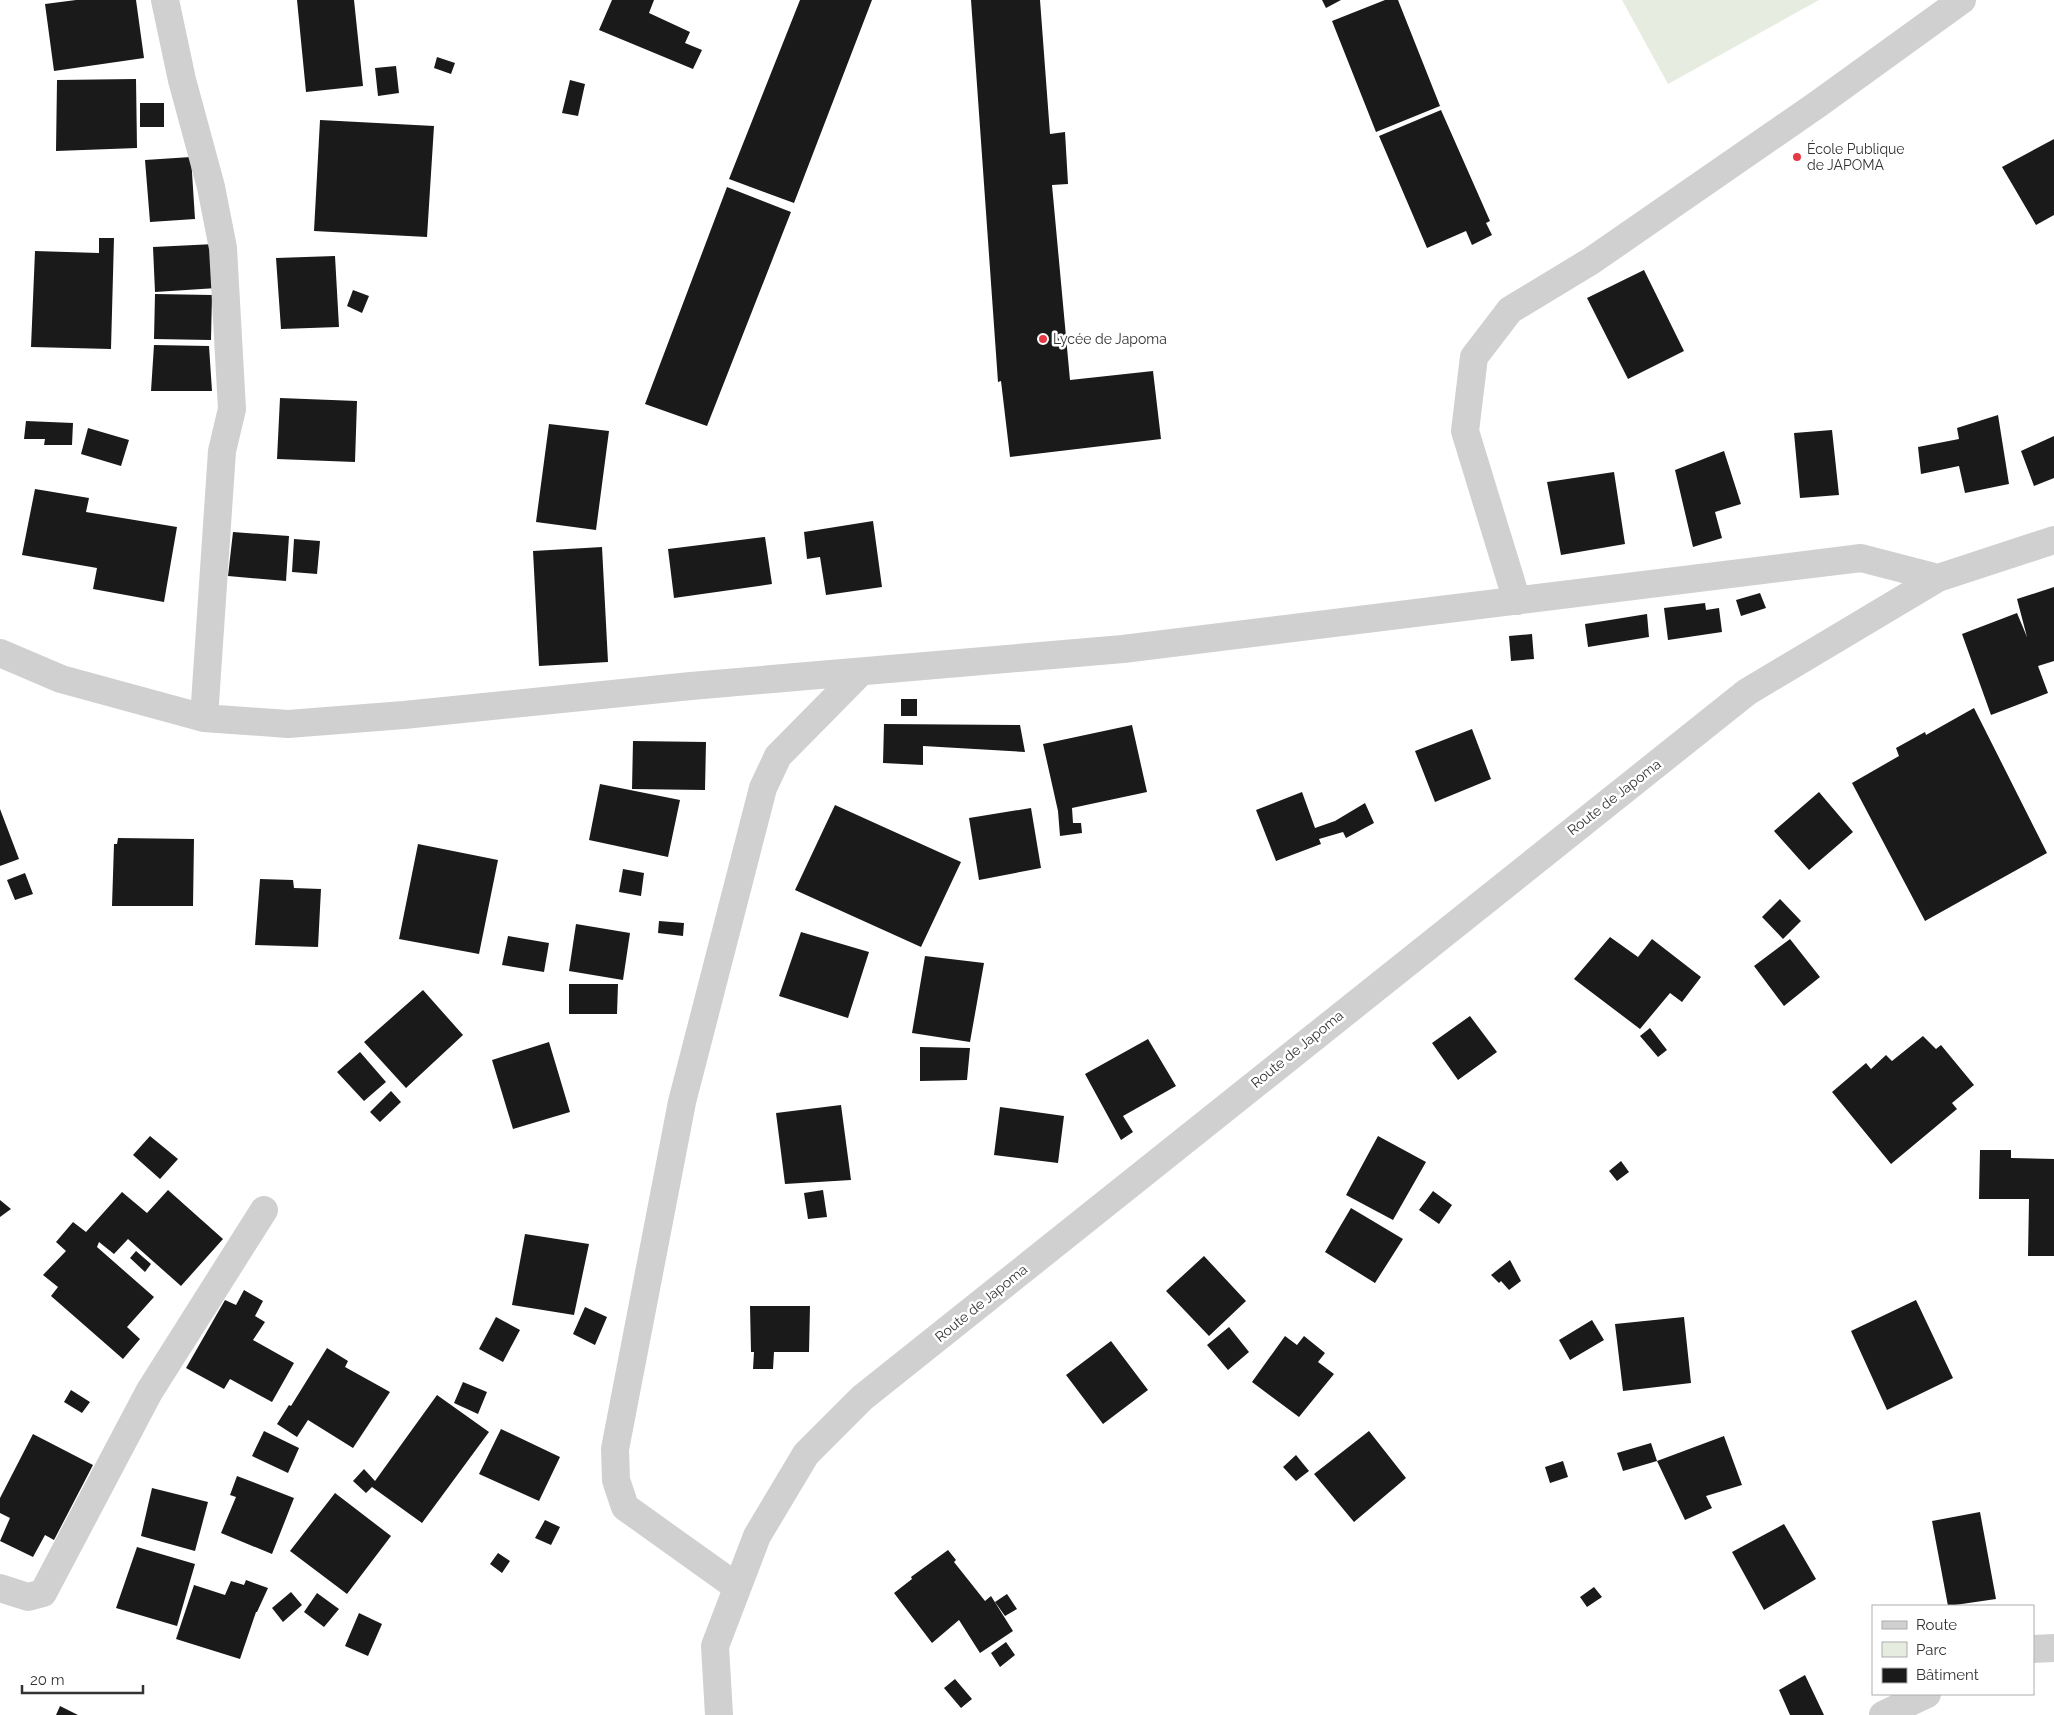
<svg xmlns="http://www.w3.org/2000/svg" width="2054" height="1715" font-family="Raleway,sans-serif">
	<rect width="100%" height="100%" fill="#fff"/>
	<path fill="#e6ecdf" d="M 1622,0 L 1819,0 L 1668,84 Z"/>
	<path fill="#1a1a1a" d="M 76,0 L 136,0 L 144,58 L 54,71 L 45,4 Z
		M 297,0 L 354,0 L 363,86 L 306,92 Z
		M 612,0 L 654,0 L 649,13 L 690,32 L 685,43 L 702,50 L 693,69 L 599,30 Z
		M 800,0 L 872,0 L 794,203 L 729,179 Z
		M 971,0 L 1040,0 L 1050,134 L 1065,132 L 1068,184 L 1052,185 L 1070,380 L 1153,371 L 1161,439 L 1010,457 L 1001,381 L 998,382 Z
		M 1322,0 L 1341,0 L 1326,8 Z
		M 1385,0 L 1398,0 L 1440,106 L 1376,132 L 1332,21 Z
		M 437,57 L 455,63 L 451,74 L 434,68 Z
		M 396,66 L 399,93 L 378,96 L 375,68 Z
		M 136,79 L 137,148 L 56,151 L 57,80 Z
		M 570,80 L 585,84 L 578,116 L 562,113 Z
		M 140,103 L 164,103 L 164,127 L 140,127 Z
		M 1441,110 L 1490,221 L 1486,223 L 1492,235 L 1472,245 L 1466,231 L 1427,248 L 1379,136 Z
		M 320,120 L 434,126 L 427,237 L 314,231 Z
		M 2054,139 L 2054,215 L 2036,225 L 2002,167 Z
		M 191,157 L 195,219 L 150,222 L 145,160 Z
		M 727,187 L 791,212 L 707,426 L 645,404 Z
		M 99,238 L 114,238 L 111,349 L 31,347 L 35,251 L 99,253 Z
		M 215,244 L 217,288 L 155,292 L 153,247 Z
		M 335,256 L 339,327 L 281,329 L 276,258 Z
		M 1644,270 L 1684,351 L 1628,379 L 1587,298 Z
		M 353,290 L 369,296 L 362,313 L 347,306 Z
		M 155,294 L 212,295 L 211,340 L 154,339 Z
		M 154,345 L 209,346 L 212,391 L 151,391 Z
		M 280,398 L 357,401 L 355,462 L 277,459 Z
		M 1998,415 L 2009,484 L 1965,493 L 1959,466 L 1921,474 L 1918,447 L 1959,439 L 1957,428 Z
		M 26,421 L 73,423 L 72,445 L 44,445 L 45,439 L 24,439 Z
		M 549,424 L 609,431 L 596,530 L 536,522 Z
		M 88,428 L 129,440 L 121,466 L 81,454 Z
		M 1832,430 L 1839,495 L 1800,498 L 1794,433 Z
		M 2054,436 L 2054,478 L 2034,486 L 2021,451 Z
		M 1724,451 L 1741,504 L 1715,512 L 1722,538 L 1693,547 L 1675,470 Z
		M 1614,472 L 1625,544 L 1561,555 L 1547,482 Z
		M 35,489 L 89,498 L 86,512 L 177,527 L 164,602 L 93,589 L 97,568 L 22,555 Z
		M 873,521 L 882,587 L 826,595 L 820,557 L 807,559 L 804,532 Z
		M 233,532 L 289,536 L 286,581 L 228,576 Z
		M 765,537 L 772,584 L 674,598 L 668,549 Z
		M 294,539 L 320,541 L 317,574 L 292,572 Z
		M 602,547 L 608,662 L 539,666 L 533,551 Z
		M 2054,587 L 2054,661 L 2038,666 L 2048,693 L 1991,715 L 1962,634 L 2017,613 L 2027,637 L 2017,599 Z
		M 1760,593 L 1766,608 L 1741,616 L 1736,600 Z
		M 1705,603 L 1706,610 L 1719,608 L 1722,632 L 1668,640 L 1664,608 Z
		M 1647,614 L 1649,637 L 1588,647 L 1585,624 Z
		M 1532,634 L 1534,659 L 1511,661 L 1509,636 Z
		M 901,699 L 917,699 L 917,716 L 901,716 Z
		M 1974,708 L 2047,853 L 1925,921 L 1852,783 L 1899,756 L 1896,748 L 1925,732 L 1926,735 Z
		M 884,724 L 1020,725 L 1025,752 L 923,746 L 923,765 L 883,763 Z
		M 1132,725 L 1147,792 L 1072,808 L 1073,823 L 1081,823 L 1082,833 L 1060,836 L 1058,811 L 1043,744 Z
		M 1472,729 L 1491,779 L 1435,802 L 1415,751 Z
		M 633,741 L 706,742 L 705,790 L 632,789 Z
		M 600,784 L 680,800 L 668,857 L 589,840 Z
		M 1302,792 L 1315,828 L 1335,821 L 1365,803 L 1374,823 L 1346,838 L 1343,832 L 1319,839 L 1321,844 L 1276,861 L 1256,810 Z
		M 1819,792 L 1853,832 L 1809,870 L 1774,831 Z
		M 835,805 L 961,862 L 921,947 L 795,890 Z
		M 1031,808 L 1041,868 L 979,880 L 969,818 Z
		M 0,809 L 19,859 L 0,866 Z
		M 118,838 L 194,839 L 193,906 L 112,906 L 114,844 L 117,844 Z
		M 418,844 L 498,860 L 479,954 L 399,939 Z
		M 623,869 L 644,873 L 641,896 L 619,892 Z
		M 25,873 L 33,894 L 15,900 L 7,880 Z
		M 260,879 L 293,880 L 294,888 L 321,889 L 318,947 L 255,945 Z
		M 1780,899 L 1801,921 L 1783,939 L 1762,917 Z
		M 659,921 L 684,923 L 683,936 L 658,933 Z
		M 576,924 L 630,933 L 623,980 L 569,971 Z
		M 801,932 L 869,952 L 848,1018 L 779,996 Z
		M 508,936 L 549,943 L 544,972 L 502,965 Z
		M 1610,937 L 1638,957 L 1652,939 L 1701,977 L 1682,1002 L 1670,993 L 1640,1029 L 1574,979 Z
		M 1790,939 L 1820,977 L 1784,1006 L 1754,966 Z
		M 925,956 L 984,963 L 970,1042 L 912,1033 Z
		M 569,984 L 618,984 L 617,1014 L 569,1014 Z
		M 423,990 L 463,1035 L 406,1088 L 364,1042 Z
		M 1470,1016 L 1497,1052 L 1458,1080 L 1432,1043 Z
		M 1650,1028 L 1667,1050 L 1658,1057 L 1640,1036 Z
		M 1923,1036 L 1936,1049 L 1941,1045 L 1974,1085 L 1952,1103 L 1957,1109 L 1891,1164 L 1832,1092 L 1866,1063 L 1871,1069 L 1886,1055 L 1892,1061 Z
		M 1148,1039 L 1176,1086 L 1123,1116 L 1133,1132 L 1121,1140 L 1085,1074 Z
		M 549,1042 L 570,1112 L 513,1129 L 492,1060 Z
		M 920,1047 L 970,1048 L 967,1080 L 920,1081 Z
		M 360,1052 L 386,1082 L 364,1101 L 337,1072 Z
		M 391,1091 L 401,1102 L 380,1122 L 370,1112 Z
		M 841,1105 L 851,1180 L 785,1184 L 776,1113 Z
		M 1000,1107 L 1064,1116 L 1058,1163 L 994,1155 Z
		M 150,1136 L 178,1159 L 160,1179 L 133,1155 Z
		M 1378,1136 L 1426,1162 L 1393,1220 L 1346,1195 Z
		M 1980,1150 L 2011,1150 L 2011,1158 L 2054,1159 L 2054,1256 L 2028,1256 L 2029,1199 L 1979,1199 Z
		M 1621,1161 L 1629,1172 L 1617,1181 L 1609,1171 Z
		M 168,1190 L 223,1239 L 181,1286 L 128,1239 L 114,1254 L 99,1242 L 97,1247 L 154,1297 L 127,1327 L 140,1339 L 123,1359 L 51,1296 L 58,1287 L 43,1275 L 66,1251 L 56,1242 L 73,1222 L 86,1232 L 122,1192 L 147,1213 Z
		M 823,1190 L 827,1217 L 808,1219 L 804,1193 Z
		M 1433,1191 L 1452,1205 L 1439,1224 L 1419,1210 Z
		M 0,1200 L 11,1209 L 0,1217 Z
		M 1351,1208 L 1403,1239 L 1375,1283 L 1325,1252 Z
		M 525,1234 L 589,1244 L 574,1315 L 512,1305 Z
		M 136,1251 L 151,1264 L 145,1272 L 130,1258 Z
		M 1204,1256 L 1246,1301 L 1209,1336 L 1166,1291 Z
		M 1510,1260 L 1521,1281 L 1509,1290 L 1501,1281 L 1499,1283 L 1491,1275 Z
		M 244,1290 L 263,1301 L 255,1316 L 265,1322 L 253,1340 L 294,1363 L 272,1402 L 230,1379 L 224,1389 L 186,1368 L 225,1300 L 236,1305 Z
		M 1916,1300 L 1953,1378 L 1887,1410 L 1851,1331 Z
		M 750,1306 L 810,1306 L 809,1352 L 774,1352 L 773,1369 L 753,1369 L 754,1352 L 751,1352 Z
		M 585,1307 L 607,1317 L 595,1345 L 573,1334 Z
		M 496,1317 L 520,1330 L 503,1362 L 479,1349 Z
		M 1684,1317 L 1691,1383 L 1623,1391 L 1615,1324 Z
		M 1592,1320 L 1604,1340 L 1570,1360 L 1559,1340 Z
		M 1229,1327 L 1249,1352 L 1228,1370 L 1207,1345 Z
		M 1285,1336 L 1297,1345 L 1304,1336 L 1325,1353 L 1318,1362 L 1334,1374 L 1299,1417 L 1252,1382 Z
		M 1111,1341 L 1148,1390 L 1103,1424 L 1066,1375 Z
		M 327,1348 L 348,1361 L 345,1367 L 390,1392 L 353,1448 L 308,1420 L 297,1437 L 277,1424 L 289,1405 L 291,1406 Z
		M 463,1382 L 487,1392 L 478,1414 L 454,1403 Z
		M 71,1390 L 90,1402 L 82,1413 L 64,1402 Z
		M 437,1395 L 489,1432 L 422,1523 L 372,1487 L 366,1493 L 353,1481 L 364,1469 L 375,1481 Z
		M 501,1429 L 560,1457 L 539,1501 L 479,1474 Z
		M 264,1431 L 299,1448 L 288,1473 L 252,1456 Z
		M 1369,1431 L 1406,1478 L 1354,1522 L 1314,1474 Z
		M 33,1434 L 93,1465 L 54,1540 L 45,1535 L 33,1557 L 0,1541 L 10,1518 L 0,1513 L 0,1498 Z
		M 1724,1436 L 1742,1485 L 1706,1496 L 1712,1508 L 1685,1520 L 1657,1461 Z
		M 1651,1443 L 1657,1461 L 1623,1471 L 1617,1453 Z
		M 1296,1455 L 1309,1471 L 1296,1481 L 1283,1467 Z
		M 1563,1461 L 1568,1477 L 1550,1483 L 1545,1467 Z
		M 237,1476 L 294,1498 L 272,1554 L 221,1533 L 236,1497 L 230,1495 Z
		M 152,1488 L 208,1502 L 195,1551 L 141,1536 Z
		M 335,1493 L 391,1536 L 347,1594 L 290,1551 Z
		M 1980,1512 L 1996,1599 L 1948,1606 L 1932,1521 Z
		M 545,1520 L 560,1527 L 551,1545 L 535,1538 Z
		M 1784,1524 L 1816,1579 L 1764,1610 L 1732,1552 Z
		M 137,1547 L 195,1564 L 177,1626 L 116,1608 Z
		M 948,1550 L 956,1560 L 954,1562 L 985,1601 L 991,1596 L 1013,1631 L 980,1653 L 959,1620 L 932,1643 L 894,1593 L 912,1579 L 911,1577 Z
		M 498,1553 L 510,1561 L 502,1573 L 490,1564 Z
		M 246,1580 L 268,1588 L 257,1612 L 256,1612 L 240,1659 L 176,1639 L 194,1585 L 225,1595 L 231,1581 L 244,1585 Z
		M 1594,1587 L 1602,1597 L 1587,1607 L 1580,1597 Z
		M 291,1592 L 302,1605 L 283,1622 L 272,1608 Z
		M 317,1593 L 339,1609 L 324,1627 L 304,1612 Z
		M 1007,1594 L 1017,1609 L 1005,1616 L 995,1602 Z
		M 359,1613 L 382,1624 L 368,1656 L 345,1646 Z
		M 1006,1642 L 1015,1655 L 1000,1667 L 991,1653 Z
		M 1805,1675 L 1824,1715 L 1790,1715 L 1779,1690 Z
		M 955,1679 L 972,1699 L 961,1708 L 944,1688 Z
		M 60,1706 L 78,1715 L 56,1715 Z"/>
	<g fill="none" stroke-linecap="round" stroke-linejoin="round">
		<path stroke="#d0d0d0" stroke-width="28" d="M 165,0 L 182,80 L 211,187 L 223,248 L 232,409 L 222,451 L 204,718
			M 1517,601 L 1465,431 L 1474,357 L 1510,310 L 1591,261 L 1818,104 L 1962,0
			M 0,653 L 61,679 L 204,718 L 288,724 L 404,715 L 691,686 L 1123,649 L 1861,558 L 1938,578
			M 737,1587 L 625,1507 L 616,1480 L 615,1449 L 682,1102 L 763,788 L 778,756 L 861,672
			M 0,1588 L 28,1597 L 43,1593 L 149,1392 L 264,1210
			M 2033,1649 L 2054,1648
			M 719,1715 L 715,1646 L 757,1536 L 806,1454 L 862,1398 L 1747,692 L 1938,578 L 2054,540
			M 1883,1715 L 1927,1694"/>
	</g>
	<g fill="#e63946" stroke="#fff" stroke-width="2">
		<circle cx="1797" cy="157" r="5"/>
		<circle cx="1043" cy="339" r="5"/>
	</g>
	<g text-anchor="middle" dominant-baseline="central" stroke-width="5" stroke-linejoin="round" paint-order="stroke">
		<g font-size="14" fill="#333" stroke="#fff" text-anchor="start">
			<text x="1807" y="149">École Publique<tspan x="1807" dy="16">de JAPOMA</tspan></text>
			<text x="1053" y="339">Lycée de Japoma</text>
		</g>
		<g font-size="14" fill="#333" stroke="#fff">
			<text transform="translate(1614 797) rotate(-38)">Route de Japoma</text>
			<text transform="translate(1297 1049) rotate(-39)">Route de Japoma</text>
			<text transform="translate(981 1303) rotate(-39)">Route de Japoma</text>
		</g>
	</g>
	<rect x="1872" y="1605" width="162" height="90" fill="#ffffff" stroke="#adadad"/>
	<rect x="1882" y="1621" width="25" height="8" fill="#d0d0d0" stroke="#adadad"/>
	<text x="1916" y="1630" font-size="15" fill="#333333">Route</text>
	<rect x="1882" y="1642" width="25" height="15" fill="#e6ecdf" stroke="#adadad"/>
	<text x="1916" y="1655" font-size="15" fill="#333333">Parc</text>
	<rect x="1882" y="1668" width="25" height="15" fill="#1a1a1a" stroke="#adadad"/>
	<text x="1916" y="1680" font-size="15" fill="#333333">Bâtiment</text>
	<path d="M22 1685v8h121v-8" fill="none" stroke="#333333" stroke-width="2.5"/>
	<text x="30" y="1685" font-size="15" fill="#333333" stroke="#ffffff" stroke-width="4" paint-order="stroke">20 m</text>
</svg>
